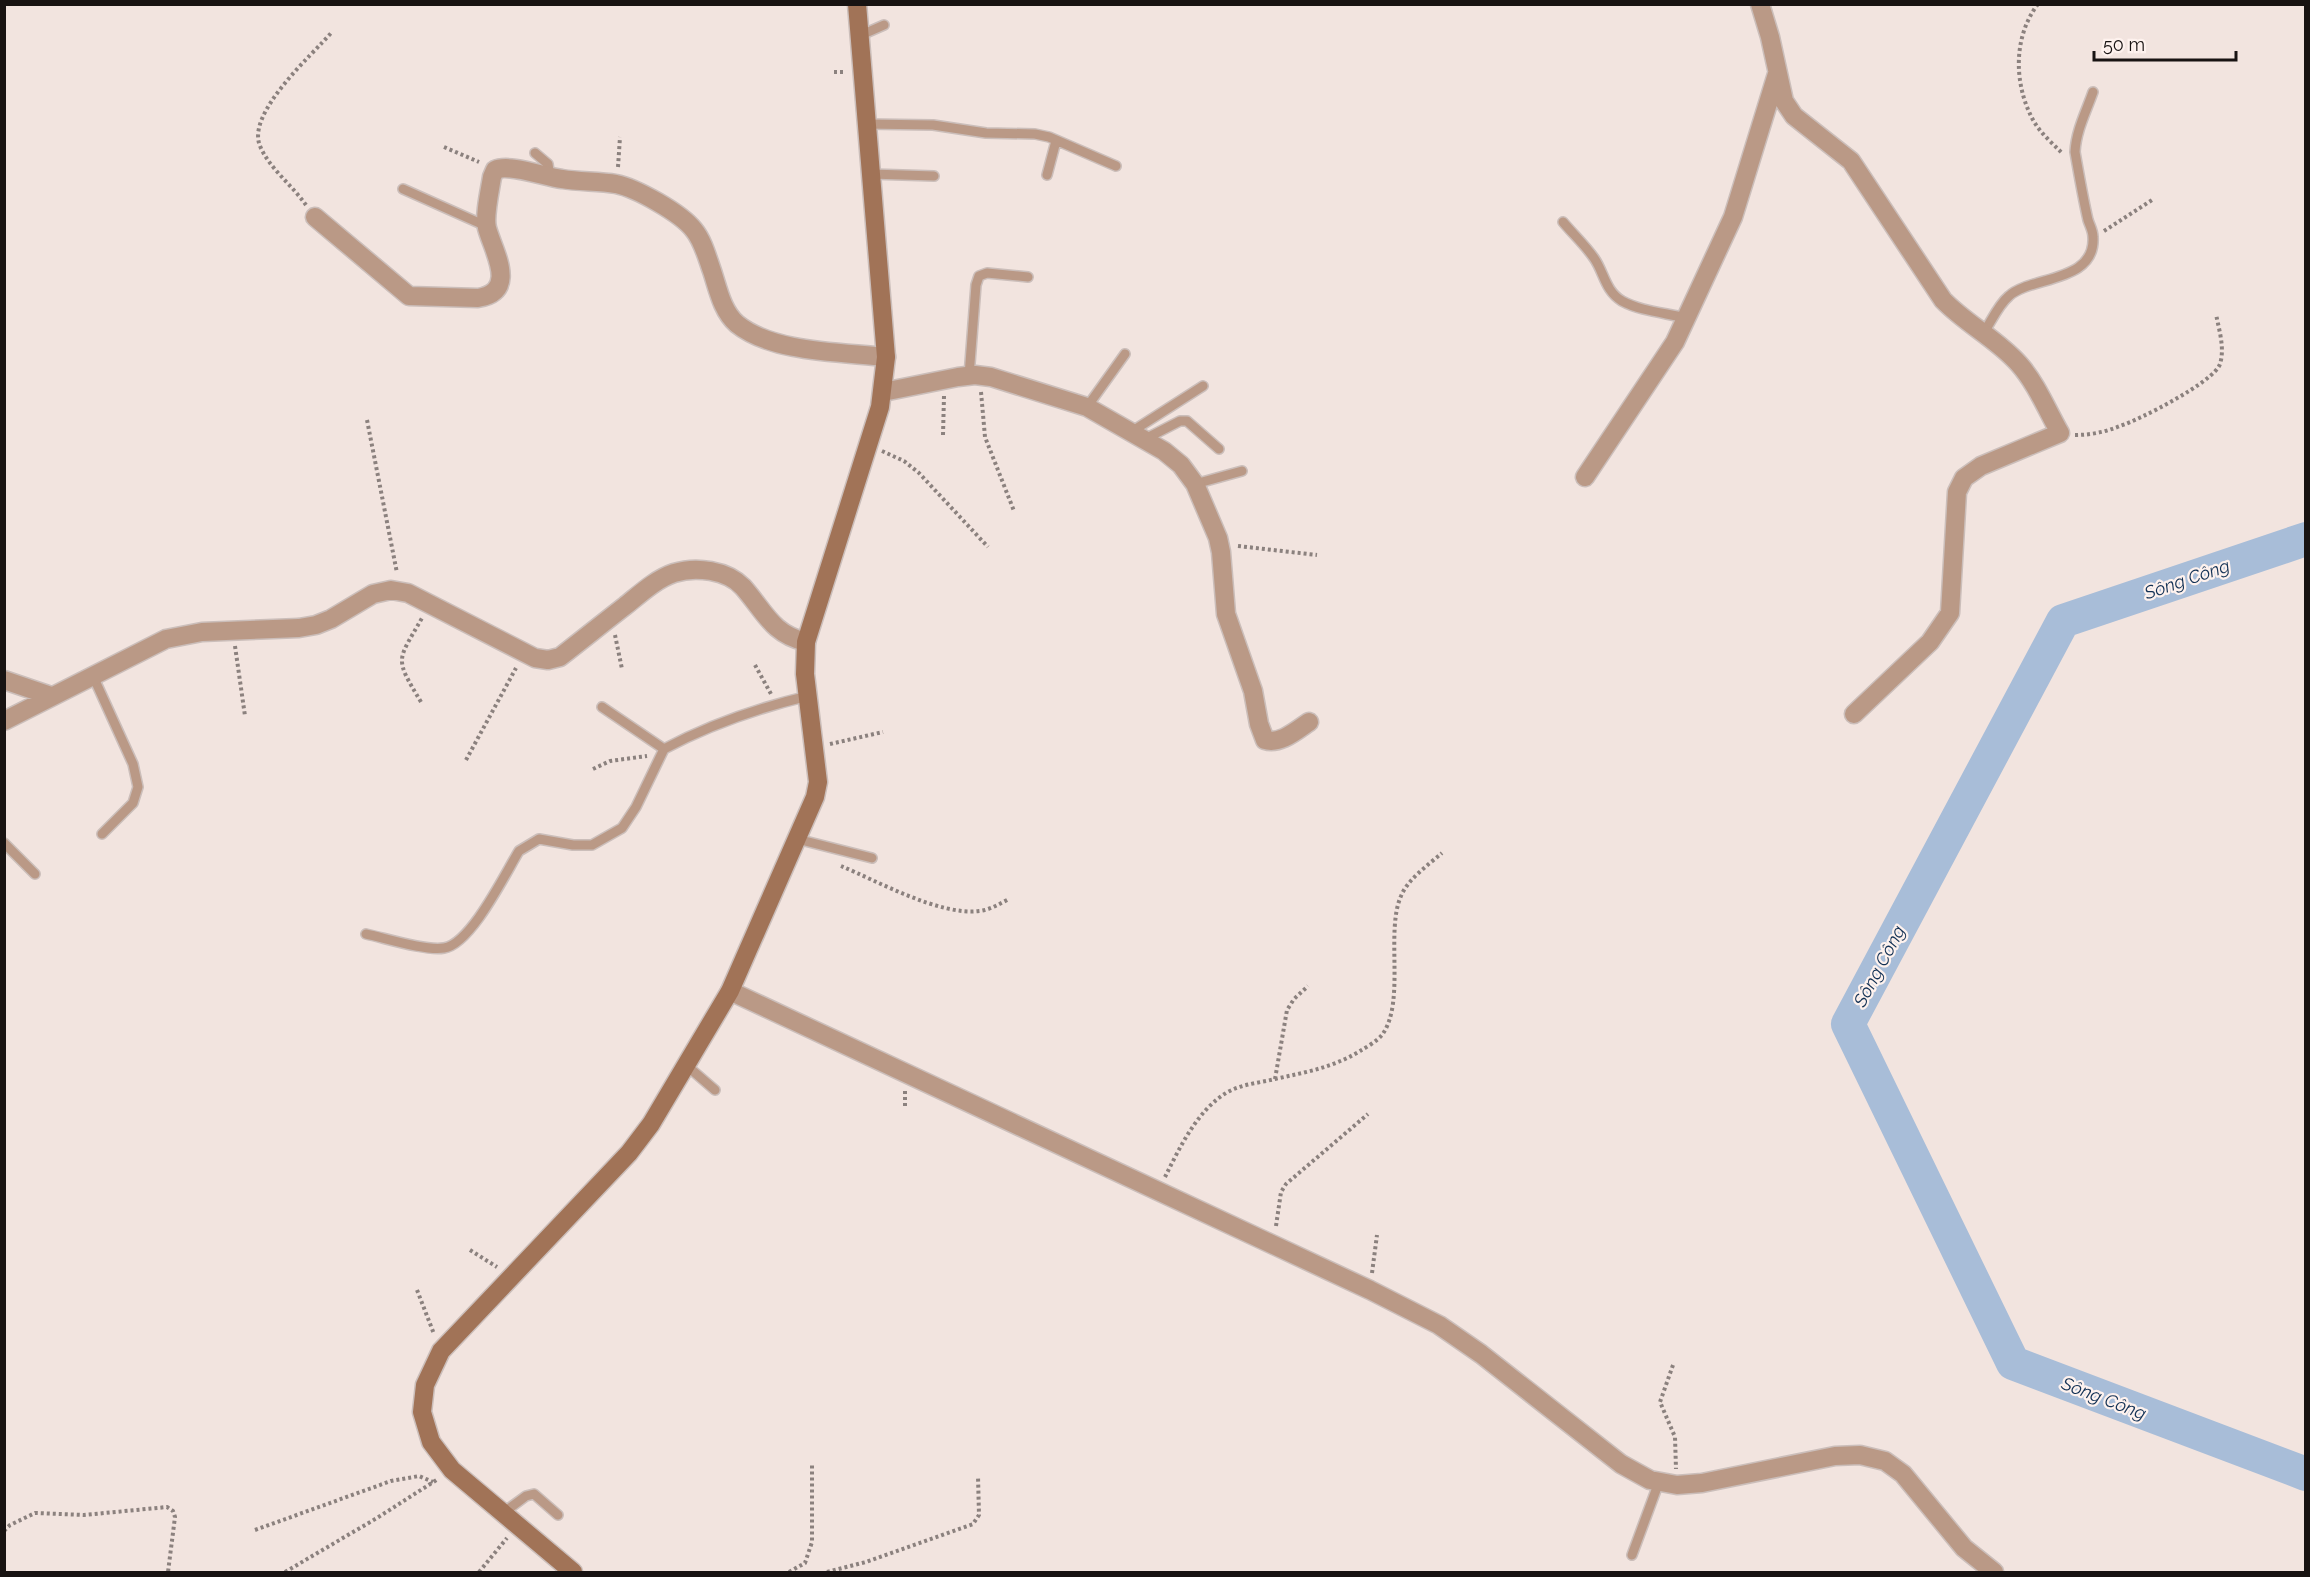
<svg xmlns="http://www.w3.org/2000/svg" width="2310" height="1577" font-family="Raleway,sans-serif">
	<rect width="100%" height="100%" fill="#f2e4df"/>
	<g fill="none" stroke-linecap="round" stroke-linejoin="round">
		<path stroke="#a8bdd8" stroke-width="34" d="M 2306,539 L 2063,621 L 1848,1024 L 2013,1363 L 2306,1474"/>
		<g stroke="#cbbeba" stroke-width="12">
			<path id="lane" d="M 859,36 L 884,25
				M 866,124 L 933,125 L 986,133 L 1035,134 L 1049,137 L 1116,166
				M 535,153 L 548,164 L 550,178
				M 871,174 L 934,176
				M 1047,175 L 1056,141
				M 403,189 L 486,226
				M 1563,222 C 1573,234 1585,245 1594,258 C 1604,272 1605,291 1622,301 C 1640,311 1666,313 1686,318
				M 1983,334 C 1991,322 1998,305 2009,296 C 2030,276 2096,283 2093,237 C 2093,231 2090,226 2088,220 C 2083,198 2079,175 2075,152 C 2076,131 2086,112 2093,92
				M 969,376 L 976,285 L 979,276 L 987,273 L 1028,277
				M 1087,407 L 1125,354
				M 1131,432 L 1203,386
				M 1145,439 L 1180,421 L 1187,421 L 1219,449
				M 1195,484 L 1242,471
				M 93,676 L 133,764 L 138,787 L 133,803 L 102,834
				M 664,749 C 709,725 758,708 808,696
				M 797,839 L 872,858
				M 4,843 L 35,874
				M 366,934 C 385,938 425,951 444,948 C 471,944 505,874 519,851 L 539,839 L 573,845 L 592,845 L 622,828 L 636,807 L 664,749 L 602,707
				M 686,1065 L 715,1090
				M 503,1513 L 526,1496 L 534,1494 L 558,1515
				M 1632,1555 L 1659,1482"/>
		</g>
		<g stroke="#cbbeba" stroke-width="21">
			<path id="street" d="M 1760,4 L 1770,37 L 1784,101 L 1794,116 L 1851,161 L 1943,300 C 1966,324 1997,339 2019,364 C 2036,383 2047,410 2060,433 L 1981,466 L 1964,478 L 1957,492 L 1950,613 L 1930,642 L 1854,714
				M 315,217 L 409,296 L 478,298 C 519,291 493,251 487,228 C 484,216 490,190 492,177 L 495,170 C 509,163 545,177 562,179 C 580,182 598,181 616,184 C 636,188 681,213 694,230 C 703,241 707,257 712,271 C 718,289 722,311 737,324 C 773,353 842,352 886,357
				M 883,392 L 958,377 L 975,375 L 991,377 L 1087,407 L 1164,451 L 1181,465 L 1195,484 L 1218,538 L 1221,552 L 1226,614 L 1253,691 L 1259,724 L 1265,740 C 1280,745 1297,730 1309,722
				M 1585,477 L 1675,342 L 1733,217 L 1777,74
				M 4,680 L 51,696
				M 4,721 L 166,639 L 202,632 L 299,628 L 316,625 L 331,619 L 373,594 L 391,590 L 408,593 L 535,658 L 548,660 L 560,657 C 582,640 603,623 625,606 C 640,594 656,579 674,573 C 696,566 727,570 743,587 C 765,612 772,634 806,642
				M 730,991 L 1370,1290 L 1439,1325 L 1481,1354 L 1621,1464 L 1650,1480 L 1677,1485 L 1702,1483 L 1835,1456 L 1860,1455 L 1885,1461 L 1903,1474 L 1964,1548 L 1994,1572"/>
		</g>
		<g stroke="#cbbeba" stroke-width="21">
			<path id="secondary" d="M 573,1572 L 452,1470 L 431,1442 L 422,1412 L 425,1385 L 441,1351 L 629,1153 L 651,1124 L 730,991 L 815,797 L 818,782 L 805,674 L 806,642 L 880,407 L 886,357 L 857,4"/>
		</g>
		<path stroke="#8b817e" stroke-width="4" stroke-dasharray="3 3" stroke-linecap="butt" d="M 2038,4 C 2013,37 2014,83 2032,118 C 2039,132 2052,143 2062,153
			M 834,72 L 845,72
			M 444,147 L 479,162
			M 618,167 L 620,137
			M 306,205 C 292,185 269,168 260,146 C 246,113 312,55 332,32
			M 2104,231 L 2152,200
			M 981,392 L 985,437 L 1014,511
			M 367,420 L 397,573
			M 943,435 L 944,396
			M 2075,435 C 2091,435 2105,432 2120,426 C 2139,420 2214,382 2220,364 C 2225,348 2219,330 2216,314
			M 882,451 L 904,461 L 919,473 L 988,547
			M 1238,546 L 1317,555
			M 615,635 L 622,669
			M 235,646 L 245,716
			M 755,665 L 771,694
			M 421,702 C 394,657 397,662 422,618
			M 830,744 L 883,732
			M 466,760 L 516,668
			M 593,769 L 610,761 L 647,756
			M 841,866 C 877,881 940,916 979,911 C 990,910 999,904 1009,899
			M 1275,1079 L 1287,1010 L 1294,999 L 1308,986
			M 905,1091 L 905,1108
			M 1165,1177 C 1180,1147 1197,1111 1226,1093 C 1241,1084 1259,1083 1275,1079 C 1306,1072 1332,1068 1360,1051 C 1367,1047 1377,1041 1382,1035 C 1406,1002 1385,932 1401,896 C 1408,879 1428,865 1442,853
			M 1276,1226 L 1281,1192 L 1286,1184 L 1368,1114
			M 470,1250 L 497,1267
			M 1372,1273 L 1377,1235
			M 417,1290 L 434,1334
			M 1673,1365 L 1660,1402 L 1675,1437 L 1676,1469
			M 255,1530 L 391,1481 L 419,1476 L 433,1482
			M 4,1531 L 10,1525 L 35,1513 L 84,1515 L 167,1507 L 173,1511 L 175,1517 L 168,1572
			M 285,1572 L 377,1518 L 438,1479
			M 479,1572 L 507,1538
			M 789,1572 L 805,1563 L 812,1542 L 812,1465
			M 827,1572 L 866,1562 L 973,1524 L 979,1515 L 978,1476"/>
		<use href="#lane" stroke="#ba9986" stroke-width="9"/>
		<use href="#street" stroke="#ba9986" stroke-width="18"/>
		<use href="#secondary" stroke="#a17357" stroke-width="18"/>
	</g>
	<g text-anchor="middle" dominant-baseline="central" stroke-width="4.5" stroke-linejoin="round" paint-order="stroke">
		<g font-size="18" font-style="italic" fill="#113054" stroke="#fef2ee">
			<text transform="translate(2187 579) rotate(-19)">Sông Công</text>
			<text transform="translate(1879 966) rotate(-62)">Sông Công</text>
			<text transform="translate(2104 1398) rotate(21)">Sông Công</text>
		</g>
	</g>
	<rect width="2310" height="1577" fill="none" stroke="#181312" stroke-width="12"/>
	<path d="M2094 51v9h142v-9" fill="none" stroke="#181312" stroke-width="3"/>
	<text x="2103" y="51" font-size="18" fill="#181312" stroke="#fef2ee" stroke-width="4.5" paint-order="stroke">50 m</text>
</svg>
